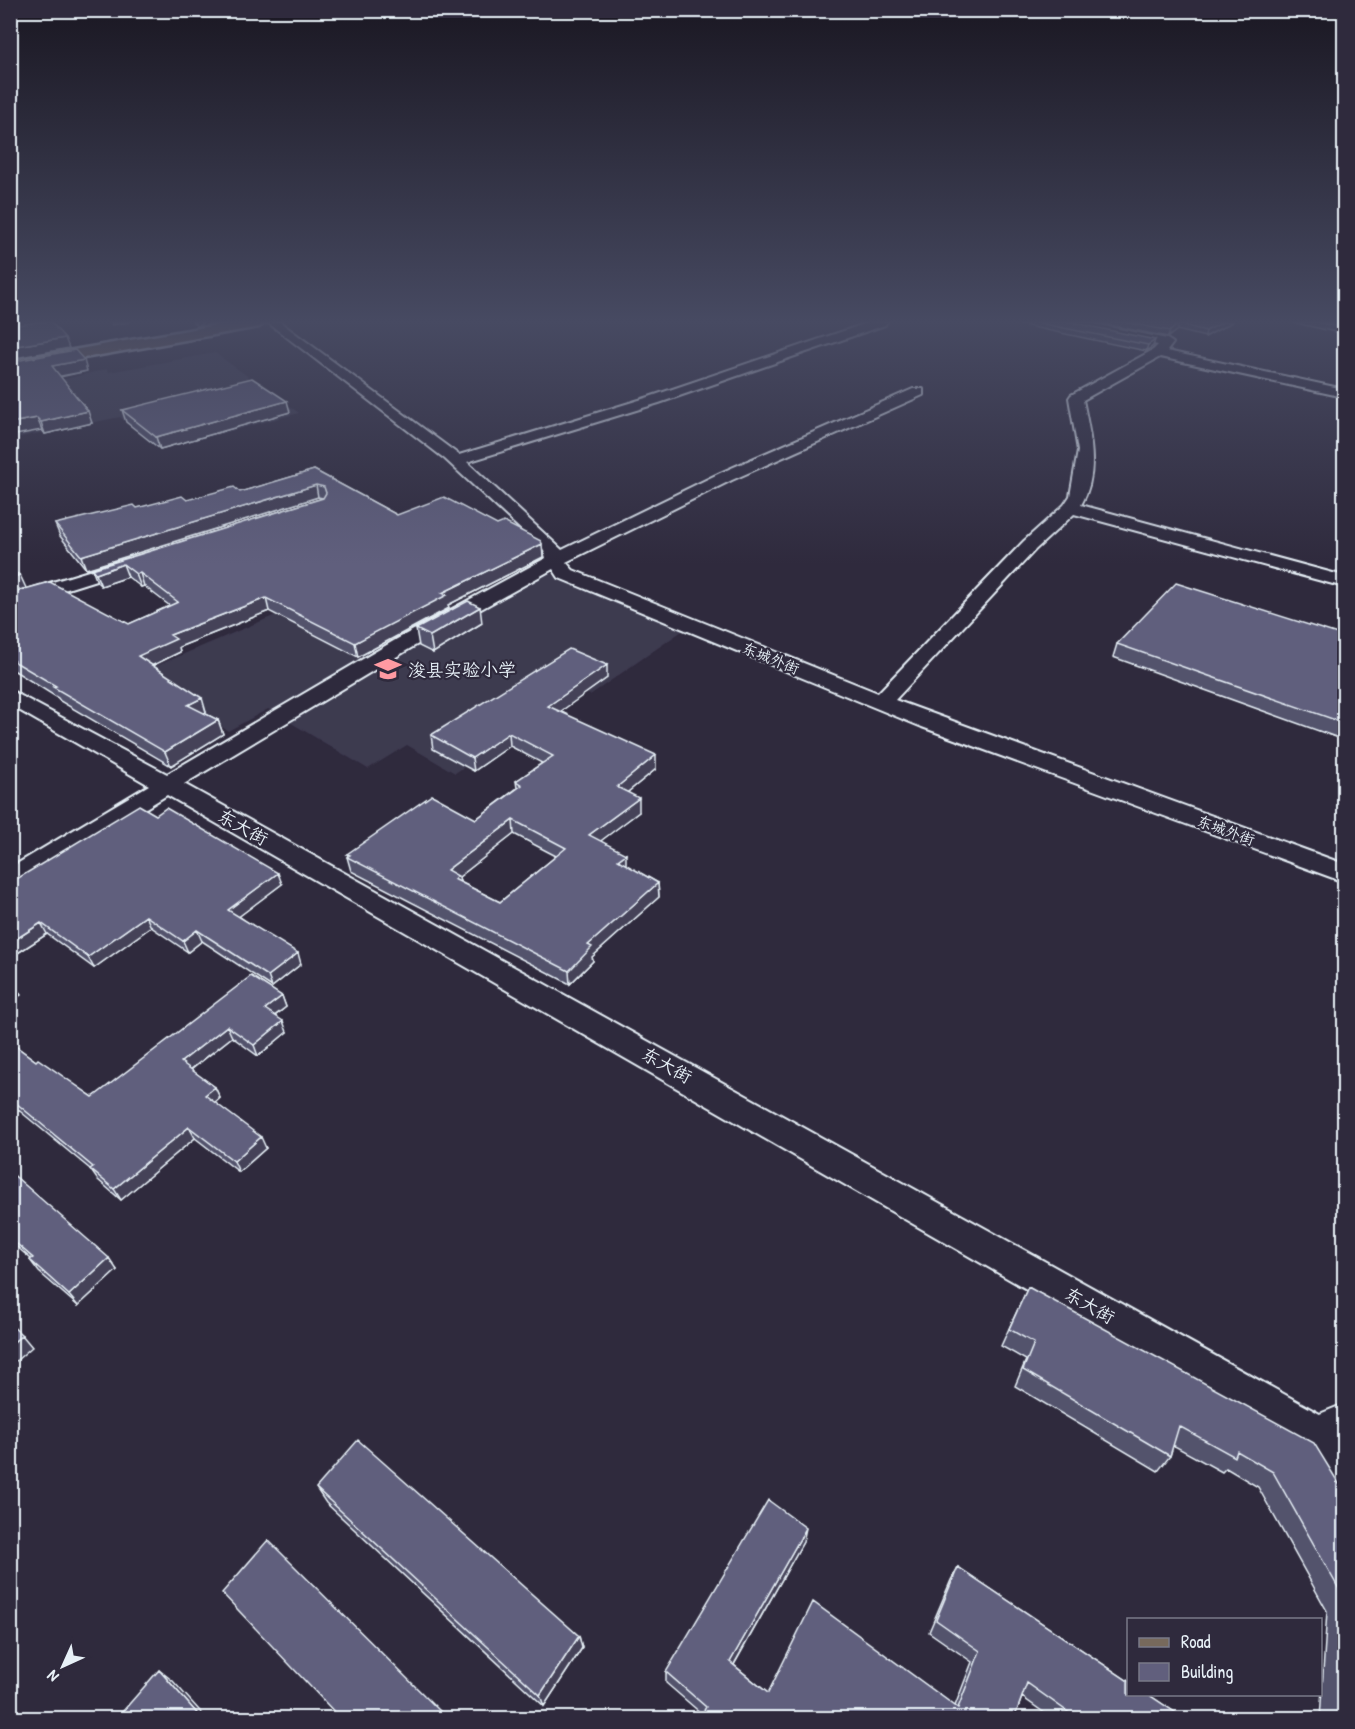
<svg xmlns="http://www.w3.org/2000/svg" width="1355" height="1729" font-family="'Patrick Hand','LXGW WenKai TC',sans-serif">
	<rect width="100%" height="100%" fill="#2f2a3d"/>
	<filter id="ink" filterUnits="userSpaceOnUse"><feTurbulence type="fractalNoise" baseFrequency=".0167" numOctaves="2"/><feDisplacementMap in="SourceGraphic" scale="12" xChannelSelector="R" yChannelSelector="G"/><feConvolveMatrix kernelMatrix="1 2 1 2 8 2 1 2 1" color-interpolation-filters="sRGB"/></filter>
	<g filter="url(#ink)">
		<path fill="#3e3a50" d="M 215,353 L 299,413 L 159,450 L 120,417 L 11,439 L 11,392 L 107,369 L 109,372 Z
			M 544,571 L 685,629 L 590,695 L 579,690 L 455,773 L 407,745 L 368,769 L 268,709 L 228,731 L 204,715 L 109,686 L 306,602 L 404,652 Z"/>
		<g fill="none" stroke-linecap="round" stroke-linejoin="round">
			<g stroke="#e8f1f8" stroke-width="4">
				<path id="service" d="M 194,322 L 200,322 L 201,323 L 198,325 Z"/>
			</g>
			<g stroke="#e8f1f8" stroke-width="4">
				<path id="minor" d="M 267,322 L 280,322 L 459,455 L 649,397 L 870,322 L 887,322 L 885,325 L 659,403 L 467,462 L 562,550 L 720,473 L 913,389 L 923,389 L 923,395 L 732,480 L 566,562 L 573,570 L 878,693 L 1024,541 L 1064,505 L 1070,496 L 1078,451 L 1069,398 L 1071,395 L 1153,350 L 1158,345 L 1070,326 L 1064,322 L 1085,322 L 1167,339 L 1173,343 L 1167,351 L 1344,389 L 1344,397 L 1160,357 L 1083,400 C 1090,435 1100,472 1081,505 L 1344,576 L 1344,587 L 1074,514 L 1036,549 L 895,700 L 1344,864 L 1344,882 L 922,727 L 559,578 L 553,569 L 411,648 L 184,784 L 1336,1423 L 1342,1437 L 1336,1451 L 1322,1457 L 1308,1451 L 167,795 L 19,886 L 10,889 L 10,868 L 149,785 L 10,705 L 10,690 L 167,774 L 397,639 L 546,558 L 544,551 L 445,459 Z
					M 128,559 L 134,560 L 137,564 L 134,568 L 10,607 L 10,595 Z"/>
			</g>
			<g stroke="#e8f1f8" stroke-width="4">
				<path id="tertiary" d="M 1344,1404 L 1344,1494 C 1318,1483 1308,1463 1298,1437 L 1305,1420 Z"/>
			</g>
			<g stroke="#e8f1f8" stroke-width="5">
				<path id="primary" d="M 234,322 L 267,322 L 259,327 L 10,371 L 10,361 Z"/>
			</g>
			<use href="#service" fill="#2f2a3d" fill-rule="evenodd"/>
			<use href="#minor" fill="#2f2a3d" fill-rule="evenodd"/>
			<use href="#tertiary" fill="#2f2a3d" fill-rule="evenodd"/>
			<use href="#primary" fill="#77695c" fill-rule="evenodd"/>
		</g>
		<path fill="#53526c" stroke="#e8f1f8" stroke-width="1.5" fill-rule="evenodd" d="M 1013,322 L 1070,322 L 1153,346 L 1146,351 L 1013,323 Z
			M 1094,322 L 1232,322 L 1205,337 L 1177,330 L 1168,337 Z
			M 1291,322 L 1344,322 L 1344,334 Z
			M 10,362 L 87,371 L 60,377 L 92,423 L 45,434 L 42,430 Z
			M 122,410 L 290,412 L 160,449 L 126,422 Z
			M 314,470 L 397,515 L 543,557 L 448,605 L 449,608 L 358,657 L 269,611 L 179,647 L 180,652 L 152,666 L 206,712 L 204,713 L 218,720 L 223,734 L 171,766 L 60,701 L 58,698 L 10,668 L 10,593 L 129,624 L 170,606 L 144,586 L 141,587 L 128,577 L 101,586 L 97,582 L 92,569 L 323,498 L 318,497 L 86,569 L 60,536 L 55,524 L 137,508 L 240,492 Z
			M 482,623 L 433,653 L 419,646 L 416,629 Z
			M 1344,636 L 1344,740 L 1113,657 L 1117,644 Z
			M 607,678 L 560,711 L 656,769 L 628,792 L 639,812 L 600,841 L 626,865 L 658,883 L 659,897 L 592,957 L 593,961 L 570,984 L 351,871 L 347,857 L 348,856 L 347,854 L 476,819 L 517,788 L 516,781 L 542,763 L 510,746 L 474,771 L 433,749 L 431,735 ZM 514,834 L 556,856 L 500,902 L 460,882 L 459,877 Z
			M 10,883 L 282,884 L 239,916 L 301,964 L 272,987 L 202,941 L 188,952 L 151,927 L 94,968 L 47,934 L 10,958 Z
			M 282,996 L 286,1007 L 275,1016 L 287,1032 L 258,1056 L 232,1037 L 191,1070 L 215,1087 L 220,1098 L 215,1103 L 266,1148 L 239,1172 L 195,1138 L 121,1200 L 97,1179 L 90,1169 L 10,1103 L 10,1042 L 36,1061 L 93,1097 Z
			M 10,1172 L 117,1270 L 78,1306 L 39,1272 L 30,1260 L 31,1259 L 10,1241 Z
			M 1028,1287 L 1344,1492 L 1344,1719 L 1320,1719 L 1327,1611 L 1258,1487 L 1226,1468 L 1222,1472 L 1173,1445 L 1170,1456 L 1158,1471 L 1015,1386 L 1026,1360 L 1001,1346 Z
			M 316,1488 L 579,1636 L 582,1648 L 544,1706 L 326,1503 Z
			M 803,1542 L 734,1665 L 768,1693 L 955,1706 L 972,1662 L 929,1632 L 951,1580 L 958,1567 L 1185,1719 L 1053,1719 L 1022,1697 L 1014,1719 L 702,1714 L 666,1683 L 666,1672 Z"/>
		<path fill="#444258" stroke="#e8f1f8" stroke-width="1.5" d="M 111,322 L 130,322 L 112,325 Z
			M 1223,322 L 1232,322 L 1205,337 L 1206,331 Z
			M 1178,324 L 1177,330 L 1168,337 L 1170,331 Z
			M 65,338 L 69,348 L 10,359 L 10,347 Z
			M 1155,340 L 1153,346 L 1146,351 L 1148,345 Z
			M 84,360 L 87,371 L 56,377 L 52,366 Z
			M 287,401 L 290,412 L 160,449 L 156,437 Z
			M 88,411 L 92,423 L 45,434 L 41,422 Z
			M 37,418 L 42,430 L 10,436 L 10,423 Z
			M 316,485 L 318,497 L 86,569 L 81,556 Z
			M 542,544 L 543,557 L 448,605 L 449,608 L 358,657 L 355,643 L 442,593 Z
			M 123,564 L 128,577 L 101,586 L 96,574 Z
			M 140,573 L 144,586 L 141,587 L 136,574 Z
			M 20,575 L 26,588 L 10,593 L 10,578 Z
			M 266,598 L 269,611 L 179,647 L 180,652 L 143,670 L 138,656 L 170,635 Z
			M 480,607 L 482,623 L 433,653 L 430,636 Z
			M 607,665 L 607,678 L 550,719 L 548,706 Z
			M 202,698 L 206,712 L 193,718 L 188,705 Z
			M 218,720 L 223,734 L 171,766 L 165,752 Z
			M 509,733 L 510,746 L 474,771 L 472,758 Z
			M 656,755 L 656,769 L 618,800 L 617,787 Z
			M 639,798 L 639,812 L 590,849 L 589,835 Z
			M 513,820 L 514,834 L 459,877 L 461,889 L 447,870 Z
			M 626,854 L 626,868 L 618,860 Z
			M 278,873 L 282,884 L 233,921 L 228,910 Z
			M 658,883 L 659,897 L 592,957 L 593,961 L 570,984 L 569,971 L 588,945 Z
			M 146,916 L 151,927 L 94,968 L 88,957 Z
			M 41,923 L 47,934 L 10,958 L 10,943 Z
			M 197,930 L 202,941 L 188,952 L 183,941 Z
			M 298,953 L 301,964 L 272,987 L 268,976 Z
			M 14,984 L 21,995 L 10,1002 L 10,986 Z
			M 282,996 L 286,1007 L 269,1020 L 265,1009 Z
			M 283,1021 L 287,1032 L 258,1056 L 254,1045 Z
			M 227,1026 L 232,1037 L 186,1073 L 181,1062 Z
			M 215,1087 L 220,1098 L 210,1106 L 205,1095 Z
			M 189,1127 L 195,1138 L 121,1200 L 114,1189 Z
			M 261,1137 L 266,1148 L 239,1172 L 234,1161 Z
			M 109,1258 L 117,1270 L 78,1306 L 69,1295 Z
			M 22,1335 L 32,1347 L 10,1366 L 10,1345 Z
			M 806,1528 L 803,1542 L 729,1673 L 730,1662 Z
			M 579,1636 L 582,1648 L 544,1706 L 540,1695 Z
			M 159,1670 L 173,1681 L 207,1719 L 202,1719 Z"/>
		<path fill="#615f7d" stroke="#e8f1f8" stroke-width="1.5" fill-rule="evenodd" d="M 38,322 L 51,322 L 65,338 L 10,347 L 10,326 Z
			M 1034,322 L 1070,322 L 1155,340 L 1148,345 Z
			M 1123,322 L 1223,322 L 1206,331 L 1178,324 L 1170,331 Z
			M 1317,322 L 1344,322 L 1344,328 Z
			M 75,350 L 84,360 L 52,366 L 88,411 L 41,422 L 37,418 L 10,423 L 10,362 Z
			M 252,378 L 287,401 L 156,437 L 122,410 Z
			M 314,470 L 397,515 L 444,497 L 497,525 L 504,522 L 541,541 L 542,544 L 442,593 L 447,595 L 355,643 L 266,598 L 170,635 L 176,639 L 138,656 L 202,698 L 188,705 L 218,720 L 165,752 L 53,687 L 56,686 L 10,659 L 10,593 L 50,582 L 129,624 L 178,602 L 140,573 L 136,574 L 123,564 L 96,574 L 92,569 L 323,498 L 326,493 L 324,487 L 316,485 L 81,556 L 55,524 L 134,505 L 137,508 L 182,496 L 187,500 L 234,487 L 240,492 Z
			M 10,570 L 20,575 L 10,578 Z
			M 1176,583 L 1344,636 L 1344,723 L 1117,644 Z
			M 468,601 L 480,607 L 430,636 L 416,629 Z
			M 569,649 L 607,665 L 548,706 L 656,755 L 617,787 L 639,798 L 589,835 L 626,854 L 618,860 L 658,883 L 588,945 L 592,947 L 569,971 L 347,857 L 350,855 L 347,854 L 432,795 L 476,819 L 522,785 L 516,781 L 553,756 L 509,733 L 472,758 L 431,735 ZM 513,820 L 566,848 L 500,902 L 454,879 L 458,876 L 447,870 Z
			M 139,805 L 156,815 L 166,808 L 278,873 L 228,910 L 298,953 L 268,976 L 197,930 L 183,941 L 146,916 L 88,957 L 41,923 L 10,943 L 10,897 L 14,895 L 10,893 L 10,883 Z
			M 251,976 L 282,996 L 265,1009 L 283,1021 L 254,1045 L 227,1026 L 181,1062 L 215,1087 L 205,1095 L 261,1137 L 234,1161 L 189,1127 L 114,1189 L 90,1169 L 93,1167 L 10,1098 L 10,1042 L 36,1061 L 38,1059 L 93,1097 Z
			M 10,1172 L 109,1258 L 69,1295 L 30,1260 L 33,1258 L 10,1238 Z
			M 1028,1287 L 1314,1443 L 1344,1492 L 1344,1598 L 1273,1472 L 1237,1451 L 1235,1457 L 1179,1426 L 1170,1456 L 1023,1370 L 1034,1343 L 1009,1329 Z
			M 10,1324 L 22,1335 L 10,1345 Z
			M 358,1440 L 579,1636 L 540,1695 L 316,1488 Z
			M 768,1500 L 806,1528 L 730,1662 L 768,1693 L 813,1602 L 958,1708 L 980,1651 L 936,1620 L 958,1567 L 1128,1681 L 1128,1695 L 1149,1695 L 1185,1719 L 1078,1719 L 1027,1683 L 1014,1719 L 699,1719 L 706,1707 L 666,1672 Z
			M 268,1540 L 448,1719 L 341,1719 L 222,1593 Z
			M 1344,1600 L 1344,1719 L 1337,1719 Z
			M 159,1670 L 202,1719 L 116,1719 Z"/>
	</g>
	<linearGradient id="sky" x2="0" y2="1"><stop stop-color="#1a1722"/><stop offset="0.57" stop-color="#474a62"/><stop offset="1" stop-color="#474a62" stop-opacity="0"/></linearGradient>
	<rect width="1355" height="564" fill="url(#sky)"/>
	<defs>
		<g id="school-bare" transform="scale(2.07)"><path d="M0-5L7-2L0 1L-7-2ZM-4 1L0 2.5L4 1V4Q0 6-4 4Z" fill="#ff9aa2" stroke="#2f2a3d" stroke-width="2.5" paint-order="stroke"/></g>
	</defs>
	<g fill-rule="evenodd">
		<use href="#school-bare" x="388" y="669"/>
	</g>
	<g text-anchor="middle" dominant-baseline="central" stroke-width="4.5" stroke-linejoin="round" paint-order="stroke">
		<g font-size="15" fill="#e8f1f8" stroke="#2f2a3d">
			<text transform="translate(771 658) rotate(22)">东城外街</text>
			<text transform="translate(1226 830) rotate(20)">东城外街</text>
		</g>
		<g font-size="18" fill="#e8f1f8" stroke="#2f2a3d" text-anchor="start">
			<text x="408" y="669">浚县实验小学</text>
		</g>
		<g font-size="18" fill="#e8f1f8" stroke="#2f2a3d">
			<text transform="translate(243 827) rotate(29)">东大街</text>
			<text transform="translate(667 1065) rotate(29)">东大街</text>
			<text transform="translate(1090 1305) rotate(30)">东大街</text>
		</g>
	</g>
	<rect width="1355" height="1729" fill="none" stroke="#2f2a3d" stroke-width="36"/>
	<rect x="18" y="18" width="1319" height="1693" fill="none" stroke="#e8f1f8" stroke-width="2" filter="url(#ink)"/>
	<rect x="1127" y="1618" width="195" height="78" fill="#2f2a3d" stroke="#797a88" stroke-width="1.5"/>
	<rect x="1139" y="1638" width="30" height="9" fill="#77695c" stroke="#797a88" stroke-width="1.5"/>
	<text x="1181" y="1648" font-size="18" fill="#e8f1f8">Road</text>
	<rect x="1139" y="1663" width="30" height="18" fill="#615f7d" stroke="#797a88" stroke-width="1.5"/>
	<text x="1181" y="1678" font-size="18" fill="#e8f1f8">Building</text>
	<g transform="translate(63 1666) rotate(225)" stroke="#2f2a3d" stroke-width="4.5" paint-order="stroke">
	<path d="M0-4.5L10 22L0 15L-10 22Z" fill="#e8f1f8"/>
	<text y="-9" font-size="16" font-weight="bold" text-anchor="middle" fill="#e8f1f8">N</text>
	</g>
</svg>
